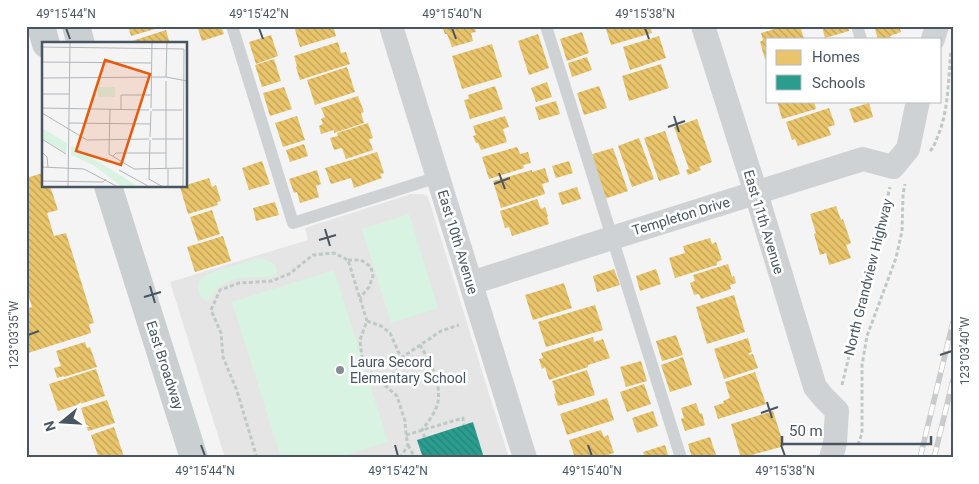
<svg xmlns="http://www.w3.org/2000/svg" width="979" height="484" font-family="Roboto,sans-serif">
	<defs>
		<pattern id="homes-back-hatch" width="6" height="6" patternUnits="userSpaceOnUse" patternTransform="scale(1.25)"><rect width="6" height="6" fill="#e9c46a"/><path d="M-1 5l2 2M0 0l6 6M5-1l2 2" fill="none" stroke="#bfa25b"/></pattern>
		<pattern id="schools-back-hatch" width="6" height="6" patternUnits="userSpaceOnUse" patternTransform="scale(1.25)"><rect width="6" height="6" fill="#2a9d8f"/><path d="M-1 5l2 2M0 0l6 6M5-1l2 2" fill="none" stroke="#268378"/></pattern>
	</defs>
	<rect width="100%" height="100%" fill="#f4f4f4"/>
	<path fill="#e5e5e6" d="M 411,194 L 424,194 L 428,197 L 509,458 L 225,458 L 170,282 L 308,240 L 305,228 Z"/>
	<path fill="#d8f3e2" d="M 409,214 L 438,308 L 391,323 L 362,229 Z
		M 259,258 L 271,262 L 276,266 L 277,275 C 269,278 262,277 253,277 C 231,278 218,282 208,302 C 200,299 195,289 200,280 C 200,279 206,275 207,274 Z
		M 334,270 L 388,442 L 336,458 L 281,458 L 232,302 Z"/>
	<path fill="url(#homes-back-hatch)" d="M 128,26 L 161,26 L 162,27 L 131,36 Z
		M 197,26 L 221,26 L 224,34 L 202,41 Z
		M 294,26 L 333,26 L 336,36 L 300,47 Z
		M 442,26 L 474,26 L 476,32 L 471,33 L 473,41 L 452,47 L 447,34 L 445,34 Z
		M 605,26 L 650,26 L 652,33 L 611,45 Z
		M 784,26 L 800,26 L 804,39 L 768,39 L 768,58 L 765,59 L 760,42 L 763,40 L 761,33 Z
		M 822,26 L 848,26 L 849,31 L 825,38 Z
		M 874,26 L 899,26 L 901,32 L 890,36 L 891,39 L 878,39 Z
		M 166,30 L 170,44 L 133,44 L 132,41 Z
		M 582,32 L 589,53 L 567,61 L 560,39 Z
		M 538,34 L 549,68 L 529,75 L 518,41 Z
		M 271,35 L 278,56 L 256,64 L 249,42 Z
		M 659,36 L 666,58 L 630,70 L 623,47 Z
		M 338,42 L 341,53 L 346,52 L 350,64 L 300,80 L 296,67 L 297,66 L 294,56 Z
		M 492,44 L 502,77 L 462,89 L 452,56 Z
		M 587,57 L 592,70 L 572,77 L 568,63 Z
		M 274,59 L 281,81 L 262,87 L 255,65 Z
		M 661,64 L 669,88 L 629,101 L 622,76 Z
		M 347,67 L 355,92 L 315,105 L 307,80 Z
		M 547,82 L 552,97 L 536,102 L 531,88 Z
		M 495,86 L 503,109 L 470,119 L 464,100 L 469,99 L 468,95 Z
		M 599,86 L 607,108 L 584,115 L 577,93 Z
		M 284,87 L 292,109 L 270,116 L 263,93 Z
		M 358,96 L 364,112 L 361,113 L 364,123 L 334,133 L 334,130 L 321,134 L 319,126 L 323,124 L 321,119 L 325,117 L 321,108 Z
		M 556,101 L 560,114 L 539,120 L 535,107 Z
		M 777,101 L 814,101 L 816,109 L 782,119 Z
		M 869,103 L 873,117 L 854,123 L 849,109 Z
		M 829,108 L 835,125 L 828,127 L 831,135 L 798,146 L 795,139 L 792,140 L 786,122 Z
		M 297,116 L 305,140 L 283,147 L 275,123 Z
		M 505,116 L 509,127 L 503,129 L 507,142 L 481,150 L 478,143 L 476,143 L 473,136 L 476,135 L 473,126 Z
		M 697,119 L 712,162 L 699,167 L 701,170 L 688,175 L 686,170 L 689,169 L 674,127 Z
		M 368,123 L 373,138 L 369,139 L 373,150 L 346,159 L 342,148 L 334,150 L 330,138 L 338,136 L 337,133 Z
		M 665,131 L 680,174 L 659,181 L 644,138 Z
		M 639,138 L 654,179 L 632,187 L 618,146 Z
		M 304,144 L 308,156 L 290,162 L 286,150 Z
		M 517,147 L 520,154 L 528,152 L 531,163 L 523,165 L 524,168 L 489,179 L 482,157 Z
		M 613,148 L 628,191 L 604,199 L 589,155 Z
		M 377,152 L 384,173 L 380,174 L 382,178 L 354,188 L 351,178 L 331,184 L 325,168 Z
		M 262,161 L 270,184 L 249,190 L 242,168 Z
		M 569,161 L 573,173 L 556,178 L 552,166 Z
		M 545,168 L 549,182 L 542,184 L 545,194 L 501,208 L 493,181 L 532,170 L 532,172 Z
		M 317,170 L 321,184 L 316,186 L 319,197 L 300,203 L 297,192 L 294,193 L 289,179 Z
		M 43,173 L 44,186 L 50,186 L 58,210 L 47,213 L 54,236 L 66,233 L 94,323 L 89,324 L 91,333 L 28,353 L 26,349 L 26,309 L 32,307 L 26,288 L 26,178 Z
		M 209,178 L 212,187 L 216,185 L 221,201 L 217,202 L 218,205 L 188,214 L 180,187 Z
		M 577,187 L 581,199 L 562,205 L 558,193 Z
		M 537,199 L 541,209 L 545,207 L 548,216 L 547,217 L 549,224 L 512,236 L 509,227 L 505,228 L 500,211 Z
		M 275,202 L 279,215 L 256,221 L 253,208 Z
		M 836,206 L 841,220 L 843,219 L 851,243 L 846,245 L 851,258 L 829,265 L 826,253 L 820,255 L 814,234 L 816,233 L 810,214 Z
		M 212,210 L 220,234 L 198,241 L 190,217 Z
		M 223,236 L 231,261 L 195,272 L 187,247 Z
		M 710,238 L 712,244 L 716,242 L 722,260 L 717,262 L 717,265 L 675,278 L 669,258 L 685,253 L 683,246 Z
		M 728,264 L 732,277 L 734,276 L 736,283 L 730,285 L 731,289 L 701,299 L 699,294 L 694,295 L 690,283 L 695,281 L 693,275 Z
		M 614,269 L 620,285 L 597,292 L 593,276 Z
		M 656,269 L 661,284 L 640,291 L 636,276 Z
		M 564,283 L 572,308 L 533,320 L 525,295 Z
		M 734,295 L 745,332 L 707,344 L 696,307 Z
		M 595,305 L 603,330 L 546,347 L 538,322 Z
		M 676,335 L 683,355 L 662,361 L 656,341 Z
		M 593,337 L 594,342 L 603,339 L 610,358 L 588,365 L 588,367 L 549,380 L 545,367 L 542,369 L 539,359 L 543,358 L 541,353 Z
		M 748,338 L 752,352 L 749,353 L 749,355 L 753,354 L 758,368 L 724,379 L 714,349 Z
		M 85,342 L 87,348 L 90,347 L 97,367 L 64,377 L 64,376 L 57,378 L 54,368 L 61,366 L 56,351 Z
		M 683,357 L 692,385 L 670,392 L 661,365 Z
		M 641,361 L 647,381 L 626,387 L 620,367 Z
		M 96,369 L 105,396 L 58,411 L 49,384 Z
		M 587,370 L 595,395 L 558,406 L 554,394 L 556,393 L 552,381 Z
		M 755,372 L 766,404 L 718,419 L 714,406 L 724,403 L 723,401 L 730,398 L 725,382 Z
		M 644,384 L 651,404 L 627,412 L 620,392 Z
		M 607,398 L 614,420 L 567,435 L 560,414 Z
		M 107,400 L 115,423 L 88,431 L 81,408 Z
		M 696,403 L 700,414 L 702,413 L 705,425 L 685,431 L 681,419 L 684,418 L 681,408 Z
		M 653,411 L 658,426 L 637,433 L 632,418 Z
		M 773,411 L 784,446 L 741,458 L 731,424 Z
		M 114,427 L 124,457 L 93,458 L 98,456 L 91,435 Z
		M 601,430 L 604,437 L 608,435 L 614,453 L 598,458 L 575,458 L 569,440 Z
		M 710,437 L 717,458 L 692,458 L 688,444 Z
		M 665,445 L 669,458 L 645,458 L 643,452 Z"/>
	<path fill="url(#schools-back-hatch)" d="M 473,422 L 484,458 L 423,458 L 417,440 Z"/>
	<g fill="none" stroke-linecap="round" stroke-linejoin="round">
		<path stroke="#bdc9c4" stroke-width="3" stroke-dasharray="4 2.5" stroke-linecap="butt" d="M 930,151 C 935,146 936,140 939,133 C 949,107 948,79 951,51
			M 348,260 L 361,260 L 371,267 L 373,276 L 369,287 L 360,298
			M 367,321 L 381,326 L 390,333 L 401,358
			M 420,345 C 430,362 441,381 438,402 C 436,412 428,422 422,430 L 425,438
			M 842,385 L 890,187
			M 386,387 L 401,358 L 441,331 L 459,325
			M 406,435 L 463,418 L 464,425
			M 408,445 L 415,458
			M 858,445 L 862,433 L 862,365 L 867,336 L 896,258 L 902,231 L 903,194 L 905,184
			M 257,458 L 237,391 L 223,357 L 221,333 L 211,310 L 220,290 L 239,283 L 272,281 L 289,274 L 313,255 L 334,253 L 348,260 L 367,321 L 360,340 L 362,358 L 372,374 L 397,396 L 405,421 L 406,435 L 408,445 L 400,458"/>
		<path stroke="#cfd2d4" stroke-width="12" d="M 232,26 L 293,223 L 438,177
			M 546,26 L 681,458
			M 857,26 L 861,39"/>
		<path stroke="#cfd2d4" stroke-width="24" d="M 391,26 L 525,458
			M 703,26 L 756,193 L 815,387 L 824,398 L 837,411 L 835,443 L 831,458
			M 933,39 L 937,26
			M 471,283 L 612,238 L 863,159 L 893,167 L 908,149 L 918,101"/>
		<path stroke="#cacfd2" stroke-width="28" d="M 41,26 L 46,44
			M 76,26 L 81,44
			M 108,186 L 194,458"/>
		<g stroke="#cacbcd" stroke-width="5.5">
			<path id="rail" d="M 920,458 L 953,322
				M 934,458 L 953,380"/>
		</g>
		<use href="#rail" stroke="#fff" stroke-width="4" stroke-dasharray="11" stroke-linecap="butt"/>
	</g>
	<path fill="none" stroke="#495661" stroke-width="2" d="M 66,28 L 70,39M 259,28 L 263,39M 452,28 L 456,39M 645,28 L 649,39M 674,116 L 679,132M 668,127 L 685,121M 499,173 L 505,189M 494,184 L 510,178M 325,229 L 330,246M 319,240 L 336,235M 150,286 L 155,303M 144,297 L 161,292M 28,335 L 39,331M 940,355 L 952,351M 767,402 L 772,418M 761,413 L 778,407M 201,445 L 205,456M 395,445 L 398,456M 588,445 L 592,456M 781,445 L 785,456"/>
	<circle fill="#858d94" stroke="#fff" stroke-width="2" cx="340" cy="370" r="5"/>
	<g text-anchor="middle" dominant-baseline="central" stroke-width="5" stroke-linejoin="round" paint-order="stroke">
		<g font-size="14" fill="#495661" stroke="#fff">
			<text transform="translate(681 216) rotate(-17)">Templeton Drive</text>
			<text transform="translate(764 222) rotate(73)">East 11th Avenue</text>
			<text transform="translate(458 242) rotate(73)">East 10th Avenue</text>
			<text transform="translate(868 277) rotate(-76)">North Grandview Highway</text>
			<text transform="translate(165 365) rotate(72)">East Broadway</text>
		</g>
		<g font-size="14" fill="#495661" stroke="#fff" text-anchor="start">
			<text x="350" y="362">Laura Secord<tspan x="350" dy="16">Elementary School</tspan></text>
		</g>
	</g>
	<g transform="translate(42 42)">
		<rect width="145" height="145" fill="#f4f4f4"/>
		<path d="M 0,86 L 25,101 L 24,111 L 0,96 ZM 29,104 L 31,104 L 97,145 L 80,145 L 53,124 L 29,113 Z" fill="#d8f3e2"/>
		<path d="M 56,45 L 73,45 L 73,55 L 56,55 Z" fill="#d8f3e2"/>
		<path fill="none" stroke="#b0b5b9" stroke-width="1" d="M 0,5 L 142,7M 0,20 L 109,21M 124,35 L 125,0M 0,36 L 124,35 L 145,39M 0,52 L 27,52M 0,66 L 107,68M 109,66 L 110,0M 68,67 L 67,112 L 92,127 L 142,126M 79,68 L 79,53 L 109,53M 110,68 L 140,68M 0,71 L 45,98 L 107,97M 27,81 L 109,82M 108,95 L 109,69M 0,97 L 24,112M 110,97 L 142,97M 108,98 L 107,137 L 121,145M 0,110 L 5,115 L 6,125M 71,114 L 74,111 L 124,111M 0,125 L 42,127 L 76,145M 124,126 L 124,39M 77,128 L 106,144M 0,139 L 61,140 L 64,137M 26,145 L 28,0M 126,145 L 126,126M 141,145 L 142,7"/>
		<path fill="#e8590c" fill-opacity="0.15" stroke="#e8590c" stroke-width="2.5" d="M 63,18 L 108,32 L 79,123 L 34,109 Z"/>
		<rect width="145" height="145" fill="none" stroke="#495661" stroke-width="2.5"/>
	</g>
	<rect width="979" height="484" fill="none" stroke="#ffffff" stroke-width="55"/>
	<rect x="766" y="38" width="175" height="65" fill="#ffffff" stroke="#b6bbc0"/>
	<rect x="776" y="50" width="25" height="15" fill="#e9c46a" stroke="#b6bbc0"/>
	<text x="812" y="62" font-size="15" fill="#495661">Homes</text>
	<rect x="776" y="75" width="25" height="15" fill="#2a9d8f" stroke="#b6bbc0"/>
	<text x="812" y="88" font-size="15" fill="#495661">Schools</text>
	<g transform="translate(62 422) rotate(252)" stroke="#ffffff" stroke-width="4" paint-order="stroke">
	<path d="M0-4L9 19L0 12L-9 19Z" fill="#495661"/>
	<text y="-8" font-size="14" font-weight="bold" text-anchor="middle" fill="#495661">N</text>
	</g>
	<path d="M782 436v8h149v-8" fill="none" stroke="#495661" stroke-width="2.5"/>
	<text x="789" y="436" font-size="15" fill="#495661" stroke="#ffffff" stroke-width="4" paint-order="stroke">50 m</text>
	<rect x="28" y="28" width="924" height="428" fill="none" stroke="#495661" stroke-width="2"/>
	<g font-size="12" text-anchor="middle" fill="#495661">
		<text x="66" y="18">49°15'44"N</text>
		<text x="259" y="18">49°15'42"N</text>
		<text x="452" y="18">49°15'40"N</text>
		<text x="645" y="18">49°15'38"N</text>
		<text transform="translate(14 335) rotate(-90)" y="4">123°03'35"W</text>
		<text transform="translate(965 351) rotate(-90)" y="4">123°03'40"W</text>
		<text x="205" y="475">49°15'44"N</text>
		<text x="398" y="475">49°15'42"N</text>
		<text x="592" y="475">49°15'40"N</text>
		<text x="785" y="475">49°15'38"N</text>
	</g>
</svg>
